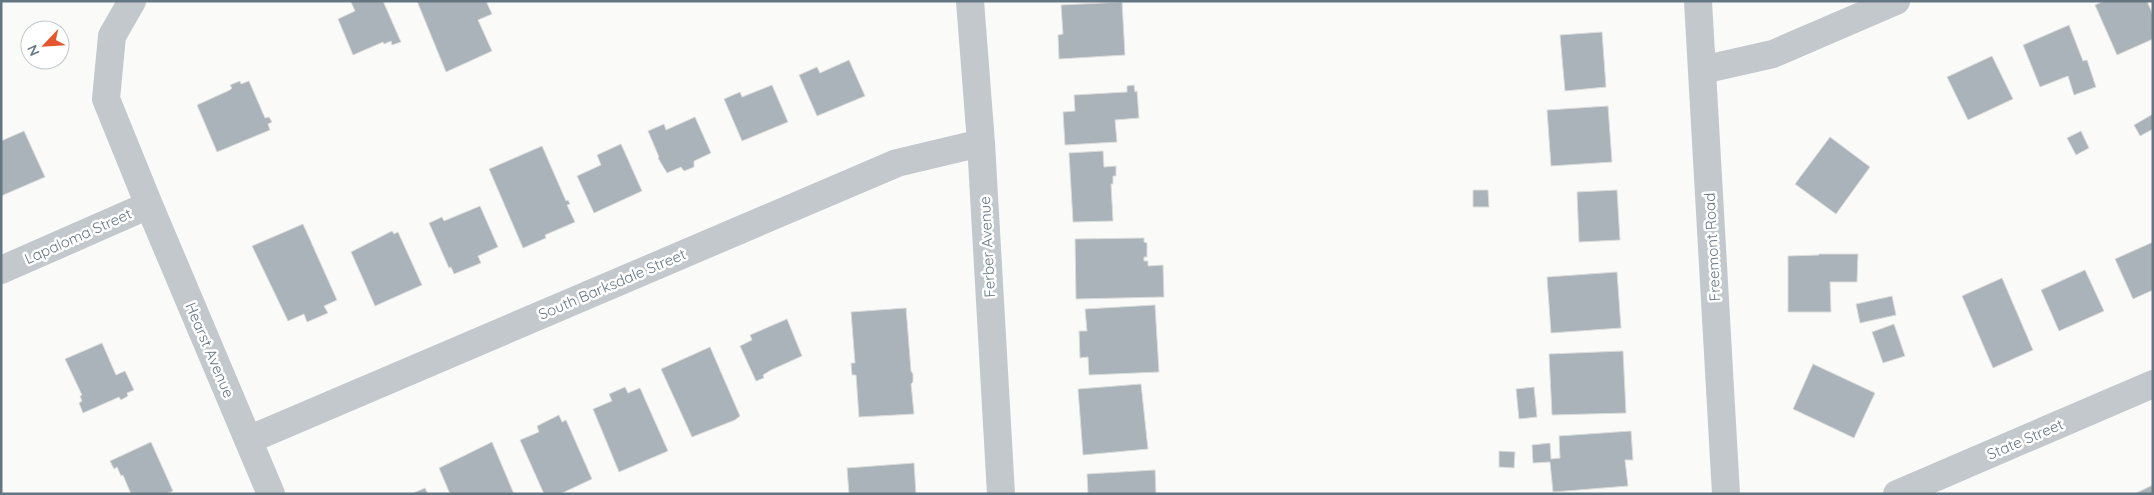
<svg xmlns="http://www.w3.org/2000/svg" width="2154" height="495" font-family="Quicksand,sans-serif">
	<rect width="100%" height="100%" fill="#fafaf8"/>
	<path fill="#aab3b9" stroke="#dcdcda" d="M 383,1 L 401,42 L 392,45 L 391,41 L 384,44 L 383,42 L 353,55 L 338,19 L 355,11 L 351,2 L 352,1 Z
		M 417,1 L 486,1 L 492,14 L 478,20 L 492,51 L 446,72 Z
		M 2104,1 L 2147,1 L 2153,15 L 2153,39 L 2117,55 L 2095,5 Z
		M 1122,2 L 1125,55 L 1059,59 L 1058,35 L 1063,34 L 1061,5 Z
		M 2069,25 L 2083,61 L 2087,60 L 2096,87 L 2074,95 L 2068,76 L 2040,87 L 2023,45 Z
		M 1602,32 L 1606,87 L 1565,91 L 1560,35 Z
		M 1992,56 L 2013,99 L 1968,120 L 1947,77 Z
		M 849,60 L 865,96 L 817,116 L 799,75 L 817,67 L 820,73 Z
		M 240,81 L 241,84 L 249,81 L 265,118 L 269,117 L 272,122 L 268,124 L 270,130 L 217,152 L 197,105 L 230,90 L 232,88 L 230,85 Z
		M 772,85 L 788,122 L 742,141 L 724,99 L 740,92 L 742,97 Z
		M 1134,85 L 1135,92 L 1137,91 L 1139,118 L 1115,120 L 1117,142 L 1065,145 L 1063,112 L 1075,111 L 1074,95 L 1127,92 L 1127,86 Z
		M 1608,106 L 1612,162 L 1551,166 L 1547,110 Z
		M 2153,114 L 2153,129 L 2140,136 L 2134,125 Z
		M 695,117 L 711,153 L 694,161 L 694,167 L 684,171 L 681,167 L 667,173 L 658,158 L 659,157 L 648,131 L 664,124 L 666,130 Z
		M 24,131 L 45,177 L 1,196 L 1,141 Z
		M 2081,131 L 2089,148 L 2076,155 L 2067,138 Z
		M 1830,137 L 1870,167 L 1836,214 L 1795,184 Z
		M 621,144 L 642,191 L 594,213 L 577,176 L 601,165 L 597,155 Z
		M 542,146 L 566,201 L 568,200 L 570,204 L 567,205 L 575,222 L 545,235 L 546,238 L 523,248 L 489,169 Z
		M 1103,151 L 1104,167 L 1116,166 L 1116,176 L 1113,176 L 1113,184 L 1111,184 L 1113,221 L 1073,222 L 1069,153 Z
		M 1473,190 L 1488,190 L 1489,207 L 1473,207 Z
		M 1617,190 L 1620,240 L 1579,242 L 1577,192 Z
		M 480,206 L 498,247 L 478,256 L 481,263 L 454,274 L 451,267 L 449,268 L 429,223 L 442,217 L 444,221 Z
		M 303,224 L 337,300 L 324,306 L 328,313 L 307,322 L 304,314 L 288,321 L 252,246 Z
		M 392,231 L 394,234 L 398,232 L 422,285 L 375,306 L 351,252 Z
		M 1144,238 L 1144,242 L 1147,243 L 1147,257 L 1144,257 L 1144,261 L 1148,261 L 1148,266 L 1163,265 L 1164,297 L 1076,299 L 1075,239 Z
		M 2153,242 L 2153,290 L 2133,299 L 2115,259 Z
		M 1819,254 L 1858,254 L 1857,282 L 1830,282 L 1831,312 L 1788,312 L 1788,256 L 1819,255 Z
		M 2085,270 L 2104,311 L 2059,331 L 2041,290 Z
		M 1617,272 L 1621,328 L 1551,333 L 1547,277 Z
		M 2002,278 L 2033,350 L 1993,368 L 1962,296 Z
		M 1892,296 L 1896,315 L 1860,323 L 1856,304 Z
		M 1155,305 L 1159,372 L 1089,375 L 1088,357 L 1080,358 L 1079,331 L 1087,331 L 1085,309 Z
		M 906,308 L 911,371 L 913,374 L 913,382 L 911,384 L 914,414 L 859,417 L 856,375 L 852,375 L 851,363 L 855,363 L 851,312 Z
		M 787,319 L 802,356 L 771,370 L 763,375 L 764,378 L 756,381 L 740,346 L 752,340 L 750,335 Z
		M 1894,324 L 1905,356 L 1883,363 L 1872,332 Z
		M 102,343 L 116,375 L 125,371 L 134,390 L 127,393 L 128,396 L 121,400 L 119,397 L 83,413 L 79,403 L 82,401 L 80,396 L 82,395 L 65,359 Z
		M 710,347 L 740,416 L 735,420 L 692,437 L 661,369 Z
		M 1623,351 L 1626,413 L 1552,415 L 1549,354 Z
		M 1813,364 L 1875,393 L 1854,438 L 1793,409 Z
		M 1141,384 L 1148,449 L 1083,455 L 1078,389 Z
		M 625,387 L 628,393 L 640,388 L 668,451 L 619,472 L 593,409 L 612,401 L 609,394 Z
		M 1534,387 L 1537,417 L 1519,419 L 1516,389 Z
		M 559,415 L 562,422 L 566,420 L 592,479 L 560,494 L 544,494 L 520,440 L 539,432 L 537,426 Z
		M 1631,431 L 1633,460 L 1625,460 L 1628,486 L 1553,492 L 1550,462 L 1533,463 L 1532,445 L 1550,443 L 1551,459 L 1560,458 L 1559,436 Z
		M 151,442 L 173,491 L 166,494 L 131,494 L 123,475 L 121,476 L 117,467 L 114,469 L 110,461 Z
		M 492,442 L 514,494 L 450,494 L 439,468 Z
		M 1499,451 L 1515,452 L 1514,468 L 1499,467 Z
		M 914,463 L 916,494 L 849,494 L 847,468 Z
		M 1155,470 L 1156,494 L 1088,494 L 1087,474 Z
		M 2153,485 L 2153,494 L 2134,494 Z
		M 425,488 L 428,494 L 411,494 Z"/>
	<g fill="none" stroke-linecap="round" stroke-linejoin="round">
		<path stroke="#c3c8cc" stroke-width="28" d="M 132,1 L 112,36 L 106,99 L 149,205 L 271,494
			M 970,1 L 981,143 L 1001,494
			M 1698,1 L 1726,494
			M 1702,70 L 1773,54 L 1896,1
			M 1,270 L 149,205
			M 248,440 L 897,163 L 981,143
			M 1897,494 L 2153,384"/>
	</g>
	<g text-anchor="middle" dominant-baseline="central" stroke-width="5" stroke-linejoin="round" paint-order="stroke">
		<g font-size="15" fill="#657683" stroke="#fff">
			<text transform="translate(78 236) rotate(-24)">Lapaloma Street</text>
			<text transform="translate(987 247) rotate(-93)">Ferber Avenue</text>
			<text transform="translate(1712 247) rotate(-93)">Freemont Road</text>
			<text transform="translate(612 284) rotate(-23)">South Barksdale Street</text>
			<text transform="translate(210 350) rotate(67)">Hearst Avenue</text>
			<text transform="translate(2025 439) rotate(-23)">State Street</text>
		</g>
	</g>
	<rect width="2154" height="495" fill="none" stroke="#657683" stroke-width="5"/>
	<g transform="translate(45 45) rotate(245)"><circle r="24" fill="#ffffff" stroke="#c1c8cd"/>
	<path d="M0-4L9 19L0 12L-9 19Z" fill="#e4572e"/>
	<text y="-8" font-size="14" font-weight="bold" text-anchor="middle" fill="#657683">N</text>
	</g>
</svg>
